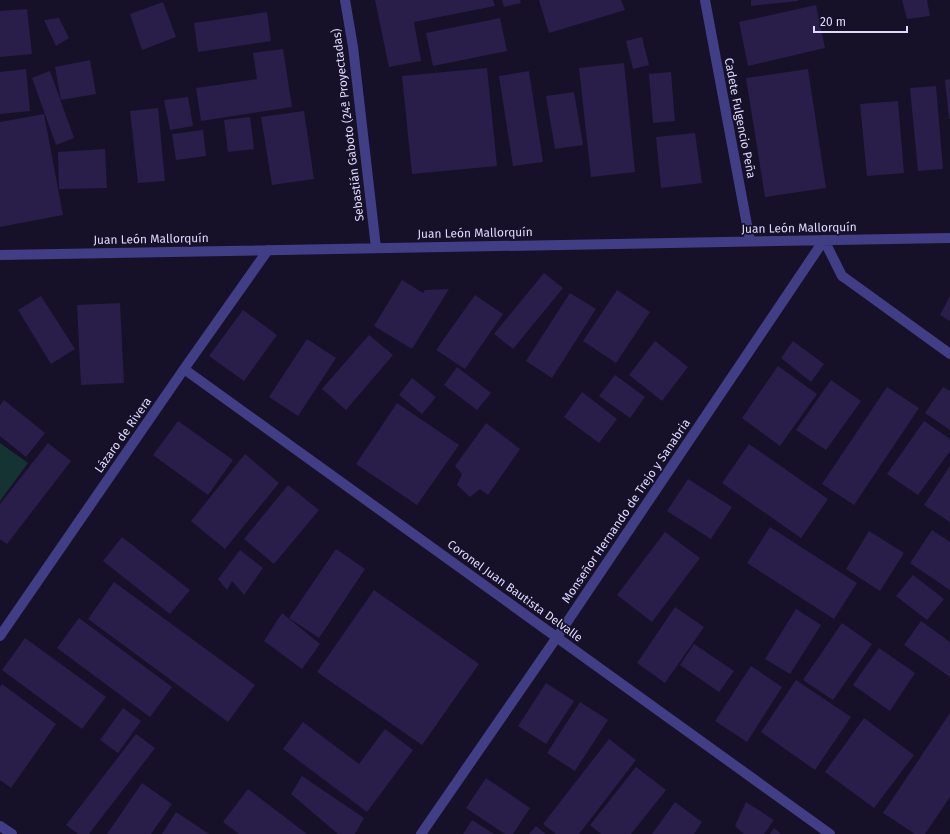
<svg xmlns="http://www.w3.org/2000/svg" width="950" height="834" font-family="'Fira Sans',sans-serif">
	<rect width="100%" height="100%" fill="#161129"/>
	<path fill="#143332" d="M 0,443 L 28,463 L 0,501 Z"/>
	<path fill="#281e49" d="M 375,0 L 493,0 L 495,6 L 414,22 L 421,61 L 389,67 Z
		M 502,0 L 520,0 L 521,3 L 504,7 Z
		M 539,0 L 621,0 L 625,10 L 549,33 Z
		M 751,0 L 798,0 L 798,1 L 751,6 Z
		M 902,0 L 927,0 L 930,16 L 907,19 Z
		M 163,2 L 176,37 L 142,50 L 130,14 Z
		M 816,5 L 825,48 L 748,66 L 739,22 Z
		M 27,9 L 32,54 L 0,57 L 0,11 Z
		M 267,12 L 271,41 L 198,52 L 194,23 Z
		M 59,18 L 69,38 L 56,46 L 44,20 Z
		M 500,18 L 507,51 L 433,66 L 426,33 Z
		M 642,37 L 649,65 L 633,69 L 626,41 Z
		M 283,49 L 292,107 L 201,121 L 196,88 L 257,79 L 253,53 Z
		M 90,60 L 96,94 L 61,100 L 55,67 Z
		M 624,63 L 635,172 L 591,177 L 579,68 Z
		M 487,68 L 497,166 L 412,174 L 402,76 Z
		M 26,69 L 30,111 L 0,114 L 0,72 Z
		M 808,69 L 826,188 L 765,197 L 746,78 Z
		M 50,71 L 74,138 L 56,145 L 32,78 Z
		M 529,71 L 543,162 L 513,166 L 499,76 Z
		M 671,72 L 675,121 L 653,123 L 649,74 Z
		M 950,79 L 950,119 L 949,119 L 945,80 Z
		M 936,86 L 943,169 L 918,171 L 910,88 Z
		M 574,92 L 583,145 L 555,149 L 546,96 Z
		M 188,97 L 193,126 L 170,130 L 164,100 Z
		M 898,101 L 904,173 L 867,176 L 860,104 Z
		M 158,108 L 165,181 L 138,183 L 130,111 Z
		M 304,111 L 314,179 L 272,185 L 261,117 Z
		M 44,114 L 63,215 L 0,227 L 0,122 Z
		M 250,117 L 254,149 L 228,152 L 224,120 Z
		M 203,130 L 206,156 L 176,160 L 172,134 Z
		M 695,133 L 702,183 L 661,188 L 656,137 Z
		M 105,149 L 107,188 L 59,189 L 58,152 Z
		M 544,273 L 563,288 L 513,349 L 494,334 Z
		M 402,280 L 423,293 L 425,290 L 449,289 L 412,349 L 374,326 Z
		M 617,290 L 650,312 L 616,363 L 583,341 Z
		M 570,293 L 596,309 L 552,378 L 526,361 Z
		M 475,295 L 503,314 L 465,369 L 436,350 Z
		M 41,296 L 75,349 L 51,364 L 18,310 Z
		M 950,296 L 950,321 L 940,315 Z
		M 120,303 L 124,383 L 81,385 L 77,305 Z
		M 243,310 L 277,335 L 244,381 L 209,356 Z
		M 369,335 L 393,355 L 346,410 L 322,389 Z
		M 307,339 L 336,358 L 298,416 L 269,397 Z
		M 655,341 L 688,367 L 662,401 L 629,375 Z
		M 793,341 L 824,364 L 811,382 L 781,358 Z
		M 778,366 L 817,394 L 780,446 L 742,418 Z
		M 457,367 L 491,393 L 477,410 L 444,385 Z
		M 615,375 L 645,397 L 630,418 L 599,396 Z
		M 412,378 L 436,397 L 422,414 L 399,395 Z
		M 831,380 L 861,401 L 826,450 L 796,430 Z
		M 887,387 L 919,408 L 854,505 L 822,484 Z
		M 943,387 L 950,391 L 950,430 L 925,413 Z
		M 582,392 L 617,419 L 599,443 L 564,417 Z
		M 4,400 L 45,433 L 26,457 L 0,436 L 0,405 Z
		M 397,403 L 459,445 L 417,505 L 356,464 Z
		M 178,421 L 233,460 L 208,495 L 153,455 Z
		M 924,421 L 950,439 L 950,451 L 918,495 L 887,474 Z
		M 486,423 L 520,449 L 488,495 L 480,489 L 470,497 L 457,485 L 462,474 L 455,466 Z
		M 48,443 L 71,461 L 7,544 L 0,539 L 0,504 Z
		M 749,444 L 828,499 L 801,538 L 722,483 Z
		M 245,454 L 279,483 L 225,549 L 191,521 Z
		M 950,466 L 950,522 L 924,505 Z
		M 688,479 L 732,507 L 711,539 L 667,511 Z
		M 288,485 L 319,510 L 274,564 L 244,539 Z
		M 770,527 L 857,583 L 834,619 L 747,563 Z
		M 932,530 L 950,542 L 950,590 L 910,563 Z
		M 869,531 L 904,553 L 880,591 L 846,569 Z
		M 665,532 L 700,558 L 652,622 L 617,595 Z
		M 122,537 L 190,590 L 170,614 L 103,561 Z
		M 336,549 L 365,569 L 319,638 L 289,618 Z
		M 240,550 L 263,568 L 244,595 L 232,581 L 227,590 L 218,579 Z
		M 913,575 L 944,599 L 927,620 L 896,596 Z
		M 114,582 L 255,685 L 228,722 L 88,619 Z
		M 374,590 L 479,664 L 422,745 L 317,672 Z
		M 675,607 L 704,627 L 665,683 L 637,663 Z
		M 796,609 L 821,625 L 790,674 L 765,659 Z
		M 282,613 L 320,644 L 302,669 L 264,641 Z
		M 79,618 L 172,687 L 150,717 L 57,648 Z
		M 921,621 L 950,642 L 950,677 L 904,645 Z
		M 842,623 L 872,644 L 833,700 L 803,680 Z
		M 25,638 L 106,697 L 82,729 L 2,670 Z
		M 694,644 L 734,671 L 719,692 L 680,665 Z
		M 879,648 L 915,673 L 890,711 L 853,685 Z
		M 751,666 L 782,687 L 747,742 L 715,721 Z
		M 796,680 L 851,717 L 815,770 L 761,732 Z
		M 546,683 L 574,701 L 546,744 L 518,726 Z
		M 2,684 L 56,724 L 11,788 L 0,780 L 0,687 Z
		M 580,702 L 608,720 L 575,771 L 547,753 Z
		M 123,708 L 141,721 L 118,753 L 100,740 Z
		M 950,713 L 950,797 L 925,834 L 915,834 L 883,813 Z
		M 864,718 L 914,755 L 874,808 L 825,772 Z
		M 303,722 L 359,764 L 385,729 L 413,750 L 367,812 L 283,749 Z
		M 136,734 L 155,748 L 89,834 L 78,834 L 66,825 Z
		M 609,739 L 636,760 L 579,834 L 556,834 L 543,824 Z
		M 636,767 L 666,790 L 631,834 L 601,834 L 590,825 Z
		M 302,776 L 364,818 L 355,834 L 338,834 L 291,794 Z
		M 486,778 L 530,808 L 513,834 L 505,834 L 466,808 Z
		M 142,783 L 172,804 L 151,834 L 107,834 Z
		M 248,789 L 307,834 L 239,834 L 223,822 Z
		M 675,802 L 702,822 L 694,834 L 652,834 Z
		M 746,802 L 774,820 L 764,834 L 744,834 L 735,826 Z
		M 176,812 L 209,834 L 162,834 Z
		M 472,820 L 494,834 L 463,834 Z
		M 536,826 L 546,834 L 529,834 Z
		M 774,828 L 781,834 L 770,834 Z"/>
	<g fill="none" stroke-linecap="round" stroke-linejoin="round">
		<path stroke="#423e86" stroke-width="10" d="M 345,0 L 353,47 L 376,248
			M 705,0 L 750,241
			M 824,240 L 842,276 L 845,278 L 950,354
			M 0,255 L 950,238
			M 184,369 L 830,834
			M 0,636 L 184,369 L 268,250
			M 0,826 L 12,834
			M 421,834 L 557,637 L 824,240"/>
	</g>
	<g text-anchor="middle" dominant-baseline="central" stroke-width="3.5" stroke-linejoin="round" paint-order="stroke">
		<g font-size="12" fill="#dfdafe" stroke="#161129">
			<text transform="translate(740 118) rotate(79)">Cadete Fulgencio Peña</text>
			<text transform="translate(348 125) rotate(-97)">Sebastián Gaboto (24ª Proyectadas)</text>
			<text transform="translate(799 228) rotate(-1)">Juan León Mallorquín</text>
			<text transform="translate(475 233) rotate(-1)">Juan León Mallorquín</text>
			<text transform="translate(151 239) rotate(-1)">Juan León Mallorquín</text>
			<text transform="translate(123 435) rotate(-55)">Lázaro de Rivera</text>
			<text transform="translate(626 511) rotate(-56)">Monseñor Hernando de Trejo y Sanabria</text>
			<text transform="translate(515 591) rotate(36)">Coronel Juan Bautista Delvalle</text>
		</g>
	</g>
	<path d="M814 26v6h93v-6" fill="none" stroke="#dfdafe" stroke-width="2"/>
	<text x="820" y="26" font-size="12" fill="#dfdafe" stroke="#161129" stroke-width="3" paint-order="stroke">20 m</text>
</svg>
